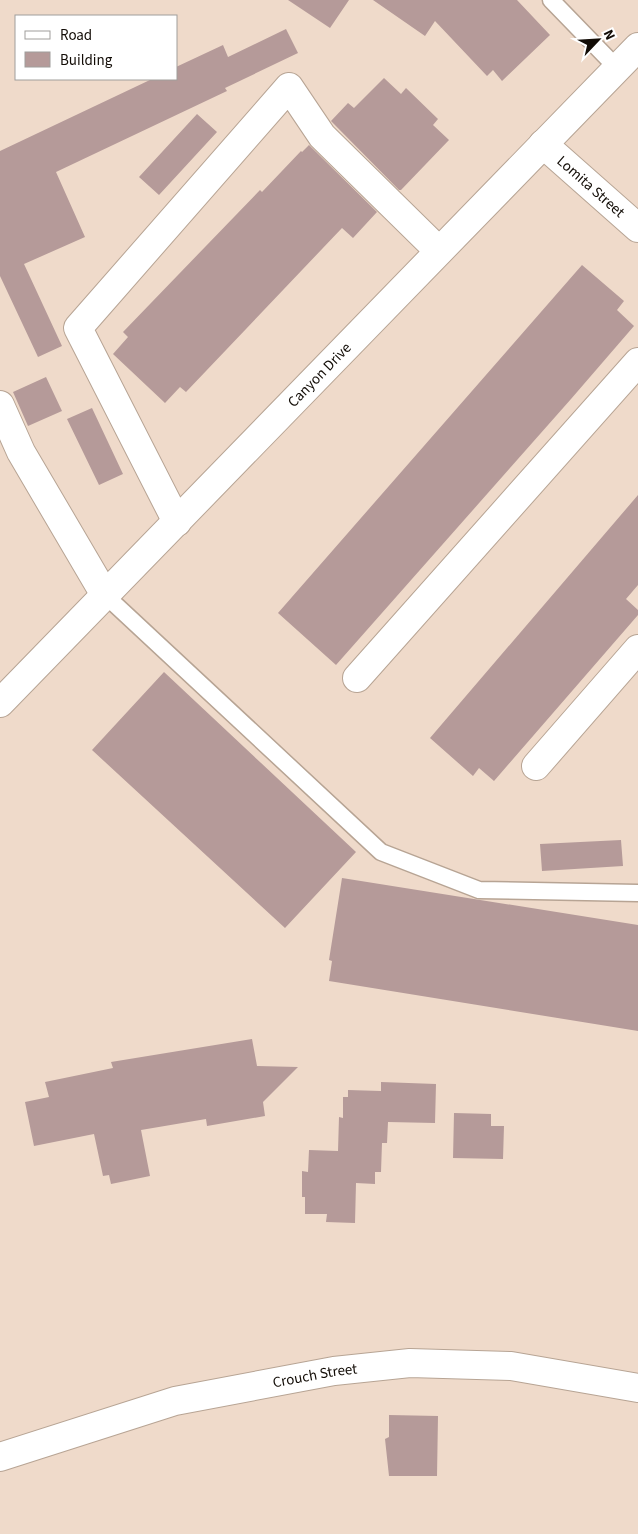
<svg xmlns="http://www.w3.org/2000/svg" width="638" height="1534" font-family="'Source Sans 3',sans-serif">
	<rect width="100%" height="100%" fill="#efdaca"/>
	<path fill="#b59a99" d="M 288,0 L 349,0 L 330,28 Z
		M 373,0 L 517,0 L 550,35 L 502,81 L 493,70 L 487,76 L 435,21 L 425,36 Z
		M 286,29 L 298,53 L 225,88 L 227,91 L 56,172 L 85,237 L 24,264 L 62,346 L 38,357 L 0,276 L 0,151 L 152,79 L 176,79 L 176,67 L 223,45 L 228,57 Z
		M 384,78 L 401,94 L 406,88 L 438,119 L 433,125 L 449,140 L 401,190 L 399,190 L 331,121 L 348,103 L 354,108 Z
		M 197,114 L 217,132 L 159,195 L 139,177 Z
		M 309,145 L 377,212 L 353,238 L 342,228 L 186,392 L 180,387 L 165,403 L 113,354 L 128,337 L 123,332 L 260,190 L 262,192 L 301,151 L 302,152 Z
		M 582,265 L 624,301 L 617,310 L 634,326 L 571,399 L 336,665 L 278,613 Z
		M 46,377 L 62,411 L 28,426 L 13,392 Z
		M 92,408 L 123,474 L 99,485 L 67,419 Z
		M 638,495 L 638,585 L 626,599 L 638,610 L 638,615 L 494,781 L 479,768 L 473,776 L 430,738 Z
		M 164,672 L 356,852 L 285,928 L 92,750 Z
		M 621,840 L 623,866 L 542,871 L 540,844 Z
		M 342,878 L 638,925 L 638,1031 L 329,981 L 332,961 L 329,960 Z
		M 252,1039 L 257,1066 L 298,1067 L 263,1102 L 265,1116 L 207,1126 L 206,1119 L 141,1130 L 150,1176 L 111,1184 L 109,1175 L 103,1176 L 94,1134 L 34,1146 L 25,1102 L 49,1097 L 45,1082 L 113,1068 L 111,1062 Z
		M 381,1082 L 436,1084 L 435,1123 L 388,1122 L 387,1143 L 382,1143 L 381,1172 L 375,1172 L 375,1184 L 356,1183 L 355,1223 L 326,1222 L 327,1214 L 305,1214 L 305,1197 L 302,1197 L 302,1171 L 308,1172 L 309,1150 L 338,1151 L 339,1117 L 343,1118 L 343,1097 L 348,1097 L 348,1090 L 381,1091 Z
		M 454,1113 L 491,1114 L 491,1126 L 504,1126 L 503,1159 L 453,1158 Z
		M 389,1415 L 438,1416 L 437,1476 L 389,1476 L 385,1439 L 389,1437 Z"/>
	<g fill="none" stroke-linecap="round" stroke-linejoin="round">
		<g stroke="#b7a494" stroke-width="19">
			<path id="service" d="M 551,0 L 617,68
				M 105,595 L 381,852 L 479,890 L 638,893"/>
		</g>
		<g stroke="#b7a494" stroke-width="30">
			<g id="minor">
				<path id="s1" d="M 543,144 L 638,228"/>
				<path d="M 0,405 L 21,452 L 105,595"/>
				<path d="M 177,522 L 78,328 L 289,87 L 322,136 L 439,251"/>
				<path d="M 357,678 L 638,362"/>
				<path d="M 536,766 L 638,649"/>
			</g>
		</g>
		<g stroke="#b7a494" stroke-width="30">
			<g id="tertiary">
				<path id="s2" d="M 0,1457 L 175,1401 L 334,1371 L 410,1363 L 511,1366 L 638,1388"/>
			</g>
		</g>
		<g stroke="#b7a494" stroke-width="30">
			<g id="secondary">
				<path id="s3" d="M 0,703 L 638,47"/>
			</g>
		</g>
		<use href="#service" stroke="#fff" stroke-width="16"/>
		<use href="#minor" stroke="#fff" stroke-width="28"/>
		<use href="#tertiary" stroke="#fff" stroke-width="28"/>
		<use href="#secondary" stroke="#fff" stroke-width="28"/>
	</g>
	<g text-anchor="middle" dominant-baseline="central" stroke-width="4" stroke-linejoin="round" paint-order="stroke">
		<g font-size="15" fill="#120c06" stroke="#fff">
			<text stroke="none"><textPath href="#s1" startOffset="64">Lomita Street</textPath></text>
			<text stroke="none"><textPath href="#s3" startOffset="458">Canyon Drive</textPath></text>
			<text stroke="none"><textPath href="#s2" startOffset="326">Crouch Street</textPath></text>
		</g>
	</g>
	<rect x="15" y="15" width="162" height="65" fill="#ffffff" stroke="#a09e9b"/>
	<rect x="25" y="31" width="25" height="8" fill="#ffffff" stroke="#a09e9b"/>
	<text x="60" y="40" font-size="15" fill="#120c06">Road</text>
	<rect x="25" y="52" width="25" height="15" fill="#b59a99" stroke="#a09e9b"/>
	<text x="60" y="65" font-size="15" fill="#120c06">Building</text>
	<g transform="translate(598 40) rotate(65)" stroke="#ffffff" stroke-width="4" paint-order="stroke">
	<path d="M0-4L9 19L0 12L-9 19Z" fill="#120c06"/>
	<text y="-8" font-size="14" font-weight="bold" text-anchor="middle" fill="#120c06">N</text>
	</g>
</svg>
